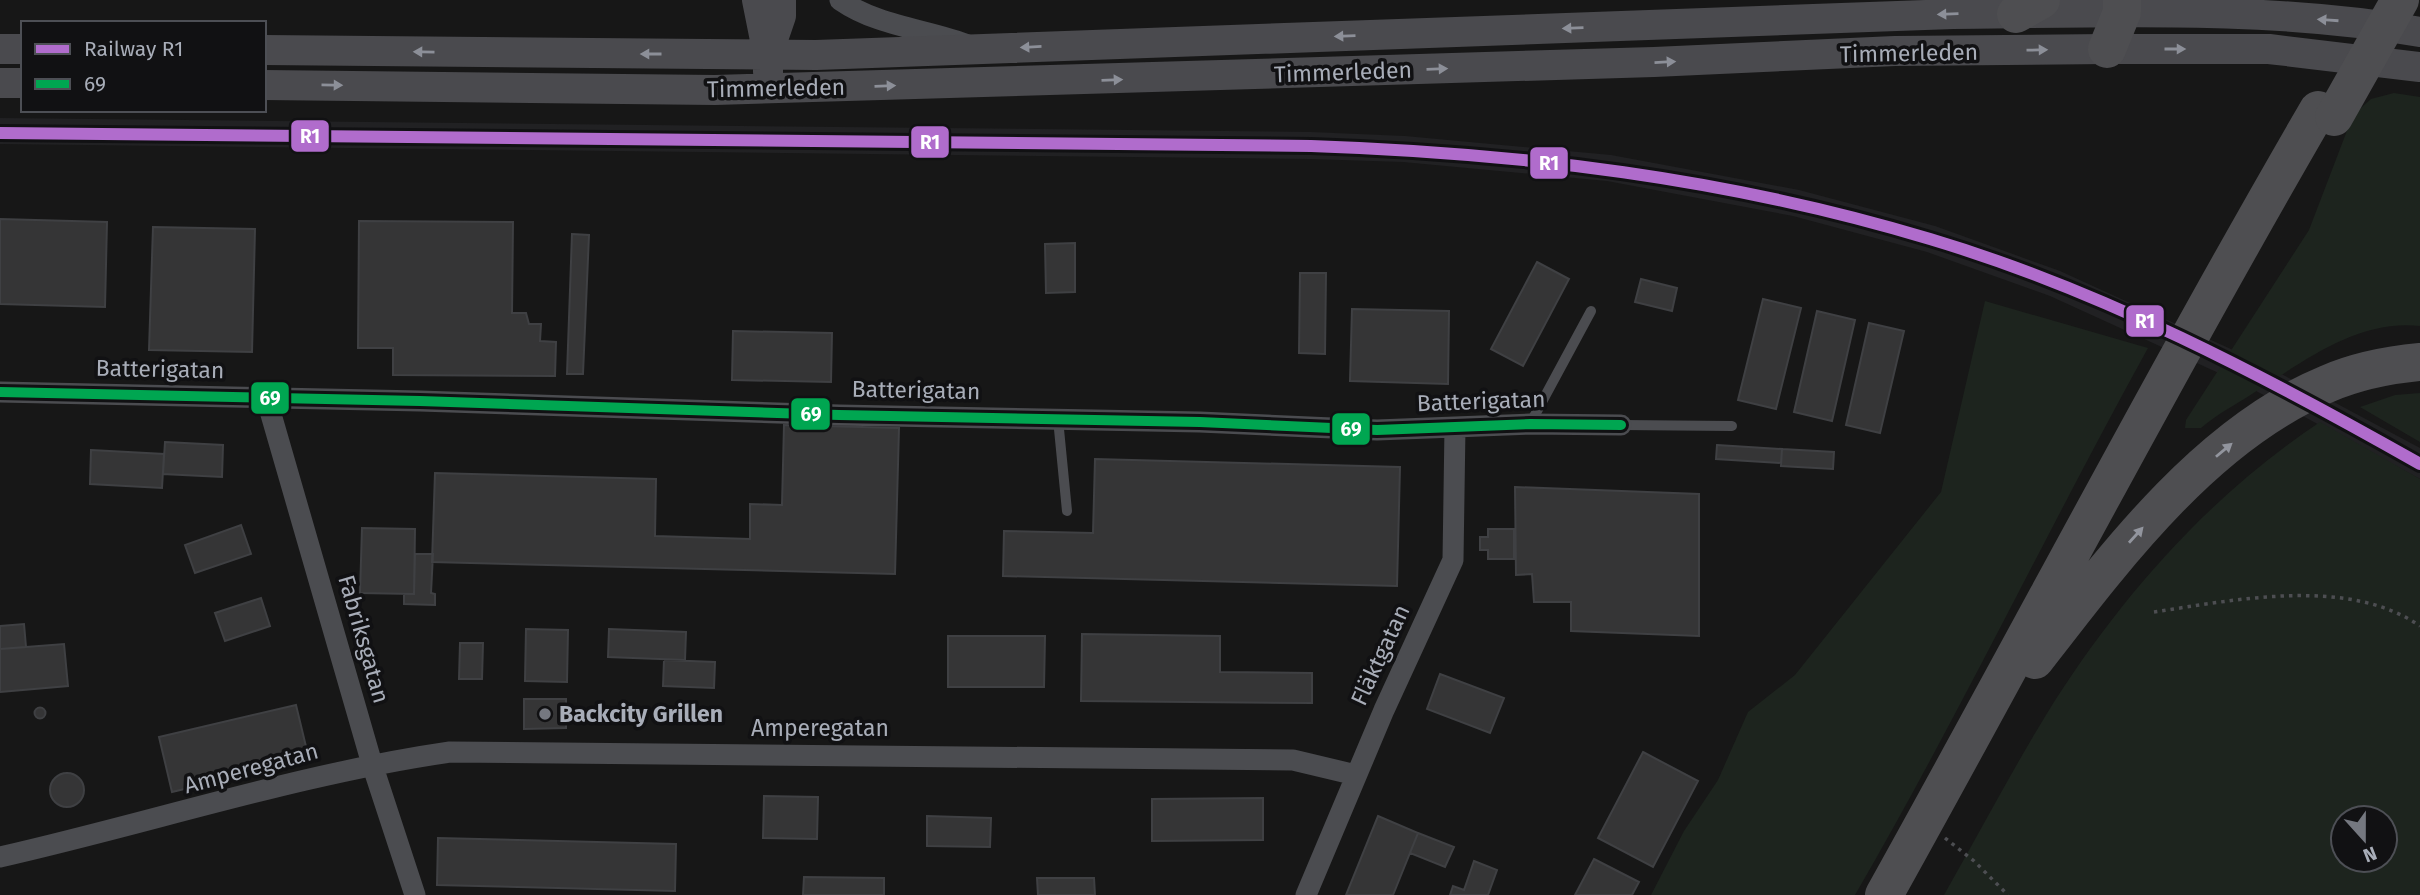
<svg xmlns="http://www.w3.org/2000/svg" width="2420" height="895" font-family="'Fira Sans',sans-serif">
	<rect width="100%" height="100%" fill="#171717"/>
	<path fill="#212123" d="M 0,118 L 1311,132 L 1405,136 L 1611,155 L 1799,190 L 1935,226 L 2060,271 L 2257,361 L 2420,448 L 2420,479 L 2245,385 L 2050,296 L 1927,252 L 1793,216 L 1607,181 L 1403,162 L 1310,159 L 0,144 Z"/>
	<path fill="#1d241e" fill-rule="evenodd" d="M 2394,93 L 2420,97 L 2420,326 C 2358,319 2304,361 2255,392 C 2237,404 2217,414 2201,428 L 2185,428 L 2186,420 L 2309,230 L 2353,115 L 2371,99 Z
		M 1985,301 L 2148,348 C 2048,529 1959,716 1855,895 L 1651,895 L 1684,831 L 1718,780 L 1748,712 L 1795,675 L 1941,492 Z
		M 2420,393 L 2420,442 L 2360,407 L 2395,395 Z
		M 2320,422 L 2420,479 L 2420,895 L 1944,895 C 1978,835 2010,774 2046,715 C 2116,602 2208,496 2320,422 ZM 2385,818 L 2385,860 L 2343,860 L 2343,818 Z"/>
	<path fill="#353536" stroke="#3f4043" stroke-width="2" d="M 0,219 L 107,222 L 105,307 L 0,304 Z
		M 359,221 L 513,222 L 512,313 L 526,313 L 529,324 L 541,324 L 540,341 L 556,342 L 555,376 L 393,375 L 393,348 L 358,348 Z
		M 153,227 L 255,229 L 252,352 L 149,350 Z
		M 572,234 L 589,235 L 583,374 L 567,374 Z
		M 1075,243 L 1075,292 L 1046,293 L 1045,244 Z
		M 1537,262 L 1569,279 L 1523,366 L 1491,349 Z
		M 1300,273 L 1326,273 L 1325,354 L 1299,353 Z
		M 1641,279 L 1677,288 L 1672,311 L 1635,302 Z
		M 1763,299 L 1801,308 L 1776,409 L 1738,400 Z
		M 1352,309 L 1449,311 L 1448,384 L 1350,381 Z
		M 1817,311 L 1855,320 L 1832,421 L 1794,412 Z
		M 1869,323 L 1904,331 L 1880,433 L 1846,425 Z
		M 733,331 L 832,333 L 831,382 L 732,380 Z
		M 784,425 L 899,428 L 895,574 L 432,562 L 435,473 L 656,479 L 655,536 L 750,539 L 750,504 L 782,505 Z
		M 165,442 L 223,445 L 222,477 L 163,474 Z
		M 1717,445 L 1782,449 L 1781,463 L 1716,459 Z
		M 1782,449 L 1834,452 L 1833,469 L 1781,466 Z
		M 91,450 L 164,454 L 162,488 L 90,484 Z
		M 1095,459 L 1400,467 L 1397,586 L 1003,576 L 1004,531 L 1093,533 Z
		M 1515,487 L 1699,494 L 1699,636 L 1571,631 L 1571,602 L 1534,602 L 1532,574 L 1516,575 Z
		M 241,525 L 251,554 L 195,573 L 185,545 Z
		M 362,528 L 415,529 L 414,594 L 360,593 Z
		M 1488,529 L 1514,529 L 1514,559 L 1488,559 L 1488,550 L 1480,550 L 1480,537 L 1488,537 Z
		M 415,554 L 433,554 L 431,593 L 435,594 L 435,605 L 404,604 L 404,594 L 414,594 Z
		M 261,598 L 270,626 L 225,641 L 215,613 Z
		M 24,624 L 26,647 L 0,649 L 0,626 Z
		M 526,629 L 568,630 L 567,682 L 525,681 Z
		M 609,629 L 686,632 L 685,660 L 608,657 Z
		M 1082,634 L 1220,636 L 1220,672 L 1312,673 L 1312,703 L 1081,701 Z
		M 948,636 L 1045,636 L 1044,687 L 948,687 Z
		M 460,643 L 483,643 L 482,679 L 459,679 Z
		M 64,644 L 68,686 L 0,692 L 0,649 Z
		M 664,660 L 715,662 L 714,688 L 663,686 Z
		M 1440,674 L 1504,698 L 1490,733 L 1427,709 Z
		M 524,699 L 566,699 L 566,728 L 524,729 Z
		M 296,705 L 309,759 L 172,792 L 159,737 Z
		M34.5 713a5.5 5.5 0 1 1 11 0a5.5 5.5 0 1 1-11 0Z
		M 1643,752 L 1698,781 L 1653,867 L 1598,838 Z
		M50 790a17 17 0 1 1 34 0a17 17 0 1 1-34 0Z
		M 764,796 L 818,797 L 817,839 L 763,838 Z
		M 1263,798 L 1263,840 L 1152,841 L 1152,799 Z
		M 927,816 L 991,818 L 990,847 L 927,846 Z
		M 1378,816 L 1418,833 L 1393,895 L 1346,895 Z
		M 1418,833 L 1454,847 L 1445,867 L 1410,853 Z
		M 438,838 L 676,844 L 675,891 L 437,885 Z
		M 1594,859 L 1639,882 L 1632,895 L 1575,895 Z
		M 1474,861 L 1497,870 L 1488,895 L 1450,895 L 1453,886 L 1464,890 Z
		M 804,877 L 884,878 L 884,895 L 803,895 Z
		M 1037,878 L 1094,878 L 1095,895 L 1038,895 Z"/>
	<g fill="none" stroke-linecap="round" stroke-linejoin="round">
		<path stroke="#4d4e52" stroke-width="3.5" stroke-dasharray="3.5 5" stroke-linecap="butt" d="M 2154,612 C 2235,600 2348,576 2420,626
			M 1945,838 L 1974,861 L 2008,895"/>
		<path stroke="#4b4c50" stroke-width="10" d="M 1058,419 L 1067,511
			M 1530,424 L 1591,311
			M 1621,425 L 1732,426"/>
		<path stroke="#4b4c50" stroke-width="21" d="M 840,0 C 879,27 928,29 971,46
			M 0,392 L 420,401 L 839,415 L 1200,422 L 1377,430 L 1530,424 L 1621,425
			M 266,397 L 372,764 L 415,895
			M 0,857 C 150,823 298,774 450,752 L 1293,760 L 1356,775
			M 1306,895 L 1384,710 L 1453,560 L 1455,427"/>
		<path stroke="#4a4a4e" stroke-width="30" d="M 757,0 L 768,55 L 768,72
			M 0,49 L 23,49
			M 264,50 L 816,55 L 1953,14 C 2108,13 2267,5 2420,32
			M 768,54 L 781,16 L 781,0
			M 0,83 L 23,83
			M 264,85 L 715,90 L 1654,62 L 1895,51 L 2107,49 L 2269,49 L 2420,67"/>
		<path stroke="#4e4e51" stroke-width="38" d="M 2016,14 L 2041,0
			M 2107,49 L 2122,12 L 2122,0
			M 2035,660 C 2113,559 2206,434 2327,384 C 2357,371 2388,365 2420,362
			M 1884,895 C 2030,633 2168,368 2318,110"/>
		<path stroke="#4e4e51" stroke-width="38" d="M 2334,117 L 2400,0"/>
		<g stroke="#111113" stroke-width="16">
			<path id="bus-1" d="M 0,392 L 420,401 L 839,415 L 1200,422 L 1377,430 L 1530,424 L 1621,425"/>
		</g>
		<use href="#bus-1" stroke="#00a651" stroke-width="10"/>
		<g stroke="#111113" stroke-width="18">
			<path id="rail-1" d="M 0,133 L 1311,146 C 1521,153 1728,178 1930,239 C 2101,290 2265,376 2420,464"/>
		</g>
		<use href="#rail-1" stroke="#b06ccc" stroke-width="12"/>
	</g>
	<defs><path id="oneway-solid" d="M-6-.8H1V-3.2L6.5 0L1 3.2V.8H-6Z" transform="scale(1.75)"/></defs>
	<g fill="#8c8f98">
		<use href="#oneway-solid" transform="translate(1948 14) rotate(178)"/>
		<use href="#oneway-solid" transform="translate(2328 20) rotate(-176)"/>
		<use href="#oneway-solid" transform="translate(1573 28) rotate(178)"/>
		<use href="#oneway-solid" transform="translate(1345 36) rotate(178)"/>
		<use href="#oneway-solid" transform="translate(1031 47) rotate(177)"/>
		<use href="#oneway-solid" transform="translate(2175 49)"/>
		<use href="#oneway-solid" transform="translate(2037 50) rotate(-1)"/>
		<use href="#oneway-solid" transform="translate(424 52) rotate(-179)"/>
		<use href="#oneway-solid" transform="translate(651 54) rotate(-180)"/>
		<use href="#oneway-solid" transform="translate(1665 62) rotate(-3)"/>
		<use href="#oneway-solid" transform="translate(1437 69) rotate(-2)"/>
		<use href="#oneway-solid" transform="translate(1112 80) rotate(-2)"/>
		<use href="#oneway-solid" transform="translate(332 85) rotate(1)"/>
		<use href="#oneway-solid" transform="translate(885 86) rotate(-2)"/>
	</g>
	<g fill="#92959e">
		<use href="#oneway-solid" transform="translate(2224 450) rotate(-40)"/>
		<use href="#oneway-solid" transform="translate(2136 535) rotate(-48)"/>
	</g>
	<circle fill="#757880" stroke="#111113" stroke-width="2.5" cx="545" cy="714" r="7"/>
	<g text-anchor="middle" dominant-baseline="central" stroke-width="7" stroke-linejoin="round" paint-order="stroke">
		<g font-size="23" fill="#a8adb8" stroke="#111113">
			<text transform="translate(1909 53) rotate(-1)">Timmerleden</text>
			<text transform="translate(1343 72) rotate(-2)">Timmerleden</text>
			<text transform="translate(776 88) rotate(-1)">Timmerleden</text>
			<text transform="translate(160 369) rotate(1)">Batterigatan</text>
			<text transform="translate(916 390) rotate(1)">Batterigatan</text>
			<text transform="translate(1481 401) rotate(-2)">Batterigatan</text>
			<text transform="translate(364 639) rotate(74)">Fabriksgatan</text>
			<text transform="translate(1380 655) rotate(-65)">Fläktgatan</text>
			<text x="820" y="728">Amperegatan</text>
			<text transform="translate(251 768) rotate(-15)">Amperegatan</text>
		</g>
		<g font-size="23" font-weight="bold" fill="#a8adb8" stroke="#111113" text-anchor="start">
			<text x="559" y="714">Backcity Grillen</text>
		</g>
	</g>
	<g stroke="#111113" stroke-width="2.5">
		<rect x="290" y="119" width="40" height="34" rx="7" fill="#b06ccc"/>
		<rect x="910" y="125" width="40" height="34" rx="7" fill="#b06ccc"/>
		<rect x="1529" y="146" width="40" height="34" rx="7" fill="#b06ccc"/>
		<rect x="2125" y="304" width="40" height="34" rx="7" fill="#b06ccc"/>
		<rect x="250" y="381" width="40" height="34" rx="7" fill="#00a651"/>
		<rect x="790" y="397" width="41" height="34" rx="7" fill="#00a651"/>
		<rect x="1331" y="412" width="40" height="34" rx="7" fill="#00a651"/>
	</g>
	<g font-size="19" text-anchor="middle" font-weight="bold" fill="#fff">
		<text x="310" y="143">R1</text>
		<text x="930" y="149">R1</text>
		<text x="1549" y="170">R1</text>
		<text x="2145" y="328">R1</text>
		<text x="270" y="405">69</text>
		<text x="811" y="421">69</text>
		<text x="1351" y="436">69</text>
	</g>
	<rect x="21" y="21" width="245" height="91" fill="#111113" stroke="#4d4f55" stroke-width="2"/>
	<rect x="35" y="44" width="35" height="10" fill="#b06ccc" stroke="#4d4f55" stroke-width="2"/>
	<text x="84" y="56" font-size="21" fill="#a8adb8">Railway R1</text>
	<rect x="35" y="79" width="35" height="10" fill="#00a651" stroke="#4d4f55" stroke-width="2"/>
	<text x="84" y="91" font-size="21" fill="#a8adb8">69</text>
	<g transform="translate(2364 839) rotate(159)"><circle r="33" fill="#111113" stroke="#4d4f55" stroke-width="2"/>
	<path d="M0-5L12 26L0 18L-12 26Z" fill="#757880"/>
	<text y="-10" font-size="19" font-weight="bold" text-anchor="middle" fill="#a8adb8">N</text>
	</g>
</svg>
